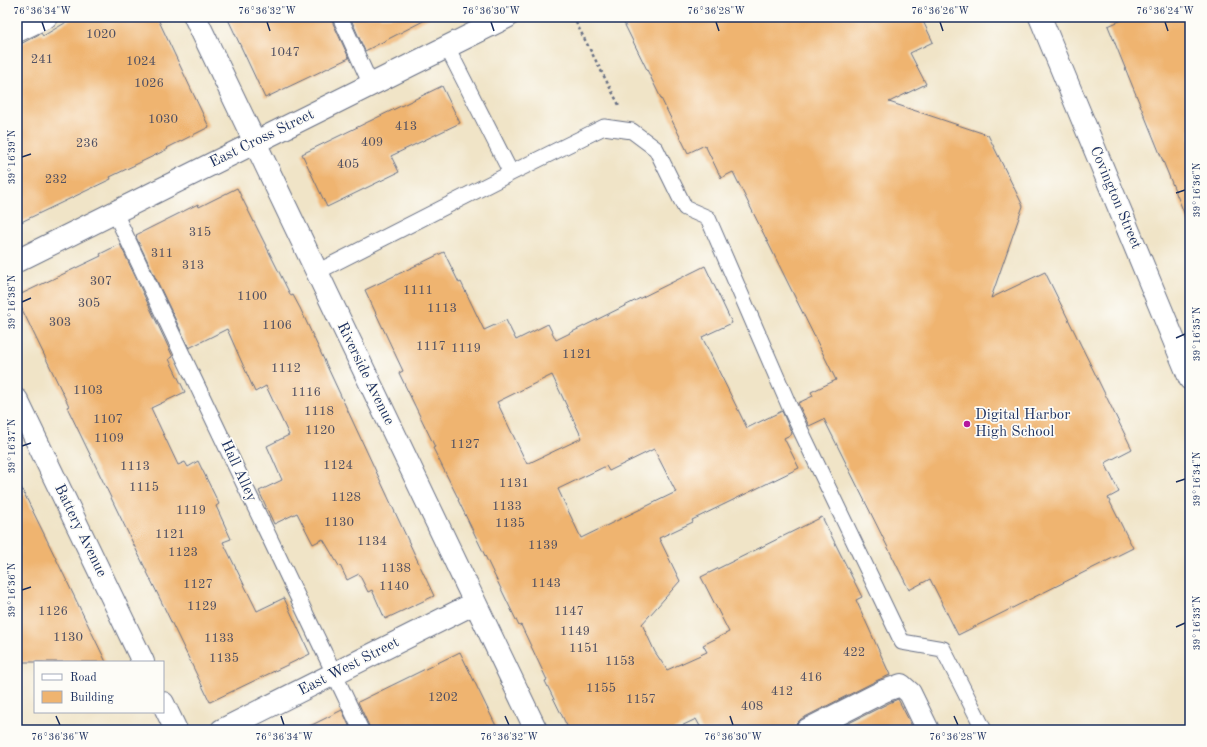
<svg xmlns="http://www.w3.org/2000/svg" width="1207" height="747" font-family="'Old Standard TT',serif">
	<rect width="100%" height="100%" fill="#fdfcf7"/>
	<filter id="ink" filterUnits="userSpaceOnUse"><feTurbulence type="fractalNoise" baseFrequency=".025" numOctaves="2"/><feDisplacementMap in="SourceGraphic" scale="8" xChannelSelector="R" yChannelSelector="G"/><feConvolveMatrix kernelMatrix="1 2 1 2 8 2 1 2 1" color-interpolation-filters="sRGB"/></filter>
	<filter id="wash" filterUnits="userSpaceOnUse"><feTurbulence type="fractalNoise" baseFrequency=".012" numOctaves="4" result="noise"/><feDisplacementMap in="SourceGraphic" scale="16" xChannelSelector="R" yChannelSelector="G"/><feGaussianBlur stdDeviation="0.9" result="paint"/><feColorMatrix in="noise" values="0 0 0 0 0 0 0 0 0 0 0 0 0 0 0 0 0 1.4 0 .05"/><feComposite in="paint" operator="in"/></filter>
	<g filter="url(#wash)">
		<rect width="100%" height="100%" fill="#f0e4c7"/>
		<g id="blocks">
			<path fill="#efb470" fill-rule="evenodd" d="M 75,17 L 157,17 L 209,127 L 167,148 L 168,149 L 110,177 L 111,179 L 17,224 L 17,46 L 41,33 L 43,36 Z
				M 227,17 L 331,17 L 332,21 L 349,58 L 265,98 Z
				M 350,17 L 431,17 L 365,51 Z
				M 621,17 L 921,17 L 933,42 L 910,53 L 926,84 L 889,102 L 988,135 L 1023,206 L 991,298 L 1045,272 L 1132,449 L 1105,463 L 1119,492 L 1108,498 L 1133,548 L 958,635 L 930,579 L 909,590 L 824,419 L 809,426 L 798,403 L 813,396 L 811,392 L 836,380 L 733,172 L 721,178 L 705,145 L 688,153 Z
				M 1129,17 L 1190,17 L 1190,225 L 1189,225 L 1108,26 Z
				M 442,86 L 460,123 L 391,156 L 399,172 L 327,207 L 302,154 Z
				M 237,188 L 291,296 L 293,295 L 300,308 L 434,596 L 385,619 L 372,590 L 368,592 L 359,574 L 347,580 L 340,565 L 339,566 L 323,539 L 313,544 L 297,513 L 274,524 L 259,491 L 282,480 L 267,446 L 289,435 L 266,386 L 255,392 L 227,329 L 189,348 L 136,237 L 137,236 L 136,235 L 198,204 L 199,207 Z
				M 120,244 L 173,357 L 169,359 L 185,392 L 151,408 L 178,465 L 185,462 L 188,467 L 198,461 L 219,504 L 216,506 L 231,539 L 223,542 L 257,611 L 284,598 L 310,654 L 210,702 L 67,407 L 69,406 L 17,299 L 17,296 L 101,256 L 100,254 Z
				M 444,252 L 459,283 L 461,282 L 484,330 L 506,320 L 516,340 L 548,324 L 556,340 L 705,266 L 732,323 L 702,337 L 747,428 L 782,411 L 792,434 L 784,438 L 799,468 L 692,520 L 693,522 L 659,538 L 680,581 L 642,624 L 655,652 L 667,670 L 707,652 L 703,645 L 729,632 L 701,577 L 822,517 L 862,597 L 856,600 L 890,675 L 878,680 L 801,719 L 796,724 L 795,730 L 702,730 L 696,719 L 673,730 L 569,730 L 545,681 L 547,680 L 521,625 L 519,626 L 474,533 L 458,500 L 459,500 L 433,448 L 435,447 L 399,373 L 403,371 L 365,290 ZM 552,375 L 582,438 L 527,464 L 497,402 ZM 654,449 L 676,492 L 581,538 L 558,489 L 606,466 L 609,471 Z
				M 17,479 L 45,536 L 106,662 L 17,662 Z
				M 460,652 L 498,730 L 370,730 L 369,726 L 358,702 Z
				M 898,699 L 914,730 L 835,730 L 889,703 Z
				M 342,710 L 351,730 L 302,730 Z"/>
		</g>
	</g>
	<g filter="url(#ink)">
		<use href="#blocks" fill-opacity="0" stroke="#666e83" stroke-width="1"/>
		<g fill="none" stroke-linecap="round" stroke-linejoin="round">
			<g stroke="#666e83" stroke-width="17">
				<path id="service" d="M 340,17 L 371,85
					M 447,47 L 511,173
					M 115,213 L 361,730
					M 317,272 L 511,173 L 604,127 L 632,131 L 656,149 L 685,208 L 708,218 L 791,410 L 902,642 L 943,649 L 984,730"/>
			</g>
			<g stroke="#666e83" stroke-width="24">
				<path id="minor" d="M 195,17 L 536,730
					M 1040,17 L 1190,379
					M 17,31 L 46,17
					M 17,261 L 507,17
					M 17,400 L 143,662
					M 163,703 L 176,730
					M 222,730 L 475,603
					M 807,730 L 884,691 L 901,685 L 910,693 L 928,730"/>
			</g>
			<path stroke="#666e83" stroke-width="2.5" stroke-dasharray="3 3" stroke-linecap="butt" d="M 573,17 L 619,105"/>
			<use href="#service" stroke="#fff" stroke-width="15"/>
			<use href="#minor" stroke="#fff" stroke-width="22"/>
		</g>
	</g>
	<path fill="none" stroke="#1b2f5e" stroke-width="1.5" d="M 42,22 L 45,31M 267,22 L 270,31M 491,22 L 494,31M 716,22 L 719,31M 940,22 L 943,31M 1165,22 L 1168,31M 22,157 L 31,154M 1176,193 L 1185,190M 22,302 L 31,298M 1176,338 L 1185,334M 22,446 L 31,443M 1176,482 L 1185,479M 22,590 L 31,587M 1176,627 L 1185,623M 56,716 L 60,725M 281,716 L 284,725M 505,716 L 509,725M 730,716 L 733,725M 954,716 L 958,725"/>
	<circle fill="#b5179e" stroke="#fdfcf7" stroke-width="1.5" cx="967" cy="424" r="4"/>
	<g text-anchor="middle" dominant-baseline="central" stroke-width="3.5" stroke-linejoin="round" paint-order="stroke">
		<g font-size="13" fill="#505062">
			<text x="101" y="34">1020</text>
			<text x="285" y="52">1047</text>
			<text x="42" y="59">241</text>
			<text x="141" y="61">1024</text>
			<text x="149" y="83">1026</text>
			<text x="163" y="119">1030</text>
			<text x="406" y="126">413</text>
			<text x="372" y="142">409</text>
			<text x="87" y="143">236</text>
			<text x="348" y="164">405</text>
			<text x="56" y="179">232</text>
			<text x="200" y="232">315</text>
			<text x="162" y="253">311</text>
			<text x="193" y="265">313</text>
			<text x="101" y="281">307</text>
			<text x="418" y="290">1111</text>
			<text x="252" y="296">1100</text>
			<text x="89" y="303">305</text>
			<text x="442" y="308">1113</text>
			<text x="60" y="322">303</text>
			<text x="277" y="325">1106</text>
			<text x="431" y="346">1117</text>
			<text x="466" y="348">1119</text>
			<text x="577" y="354">1121</text>
			<text x="286" y="368">1112</text>
			<text x="88" y="390">1103</text>
			<text x="306" y="392">1116</text>
			<text x="319" y="411">1118</text>
			<text x="108" y="419">1107</text>
			<text x="320" y="430">1120</text>
			<text x="109" y="438">1109</text>
			<text x="465" y="444">1127</text>
			<text x="338" y="465">1124</text>
			<text x="135" y="466">1113</text>
			<text x="514" y="483">1131</text>
			<text x="144" y="487">1115</text>
			<text x="346" y="497">1128</text>
			<text x="507" y="506">1133</text>
			<text x="191" y="510">1119</text>
			<text x="339" y="522">1130</text>
			<text x="510" y="523">1135</text>
			<text x="170" y="534">1121</text>
			<text x="372" y="541">1134</text>
			<text x="543" y="545">1139</text>
			<text x="183" y="552">1123</text>
			<text x="396" y="568">1138</text>
			<text x="546" y="583">1143</text>
			<text x="198" y="584">1127</text>
			<text x="394" y="586">1140</text>
			<text x="202" y="606">1129</text>
			<text x="53" y="611">1126</text>
			<text x="569" y="611">1147</text>
			<text x="575" y="631">1149</text>
			<text x="68" y="637">1130</text>
			<text x="219" y="638">1133</text>
			<text x="584" y="648">1151</text>
			<text x="854" y="652">422</text>
			<text x="224" y="658">1135</text>
			<text x="620" y="661">1153</text>
			<text x="811" y="677">416</text>
			<text x="601" y="688">1155</text>
			<text x="782" y="691">412</text>
			<text x="443" y="697">1202</text>
			<text x="641" y="699">1157</text>
			<text x="752" y="706">408</text>
		</g>
		<g font-size="15" fill="#1b2f5e" stroke="#fdfcf7">
			<text transform="translate(262 139) rotate(-26)">East Cross Street</text>
			<text transform="translate(1115 198) rotate(67)">Covington Street</text>
			<text transform="translate(365 374) rotate(64)">Riverside Avenue</text>
			<text transform="translate(238 471) rotate(65)">Hall Alley</text>
			<text transform="translate(80 531) rotate(64)">Battery Avenue</text>
			<text transform="translate(349 667) rotate(-27)">East West Street</text>
		</g>
		<g font-size="15" fill="#1b2f5e" stroke="#fdfcf7" text-anchor="start">
			<text x="975" y="415">Digital Harbor<tspan x="975" dy="17">High School</tspan></text>
		</g>
	</g>
	<rect width="1207" height="747" fill="none" stroke="#fdfcf7" stroke-width="44"/>
	<rect x="34" y="661" width="130" height="52" fill="#fdfcf7" stroke="#a3aaba"/>
	<rect x="42" y="674" width="20" height="6" fill="#ffffff" stroke="#a3aaba"/>
	<text x="70" y="681" font-size="12" fill="#1b2f5e">Road</text>
	<rect x="42" y="691" width="20" height="12" fill="#efb470" stroke="#a3aaba"/>
	<text x="70" y="701" font-size="12" fill="#1b2f5e">Building</text>
	<rect x="22" y="22" width="1163" height="703" fill="none" stroke="#1b2f5e" stroke-width="1.5"/>
	<g font-size="10" text-anchor="middle" fill="#1b2f5e">
		<text x="42" y="14">76°36'34"W</text>
		<text x="267" y="14">76°36'32"W</text>
		<text x="491" y="14">76°36'30"W</text>
		<text x="716" y="14">76°36'28"W</text>
		<text x="940" y="14">76°36'26"W</text>
		<text x="1165" y="14">76°36'24"W</text>
		<text transform="translate(11 157) rotate(-90)" y="4">39°16'39"N</text>
		<text transform="translate(1196 190) rotate(-90)" y="4">39°16'36"N</text>
		<text transform="translate(11 302) rotate(-90)" y="4">39°16'38"N</text>
		<text transform="translate(1196 334) rotate(-90)" y="4">39°16'35"N</text>
		<text transform="translate(11 446) rotate(-90)" y="4">39°16'37"N</text>
		<text transform="translate(1196 479) rotate(-90)" y="4">39°16'34"N</text>
		<text transform="translate(11 590) rotate(-90)" y="4">39°16'36"N</text>
		<text transform="translate(1196 623) rotate(-90)" y="4">39°16'33"N</text>
		<text x="60" y="740">76°36'36"W</text>
		<text x="284" y="740">76°36'34"W</text>
		<text x="509" y="740">76°36'32"W</text>
		<text x="733" y="740">76°36'30"W</text>
		<text x="958" y="740">76°36'28"W</text>
	</g>
</svg>
